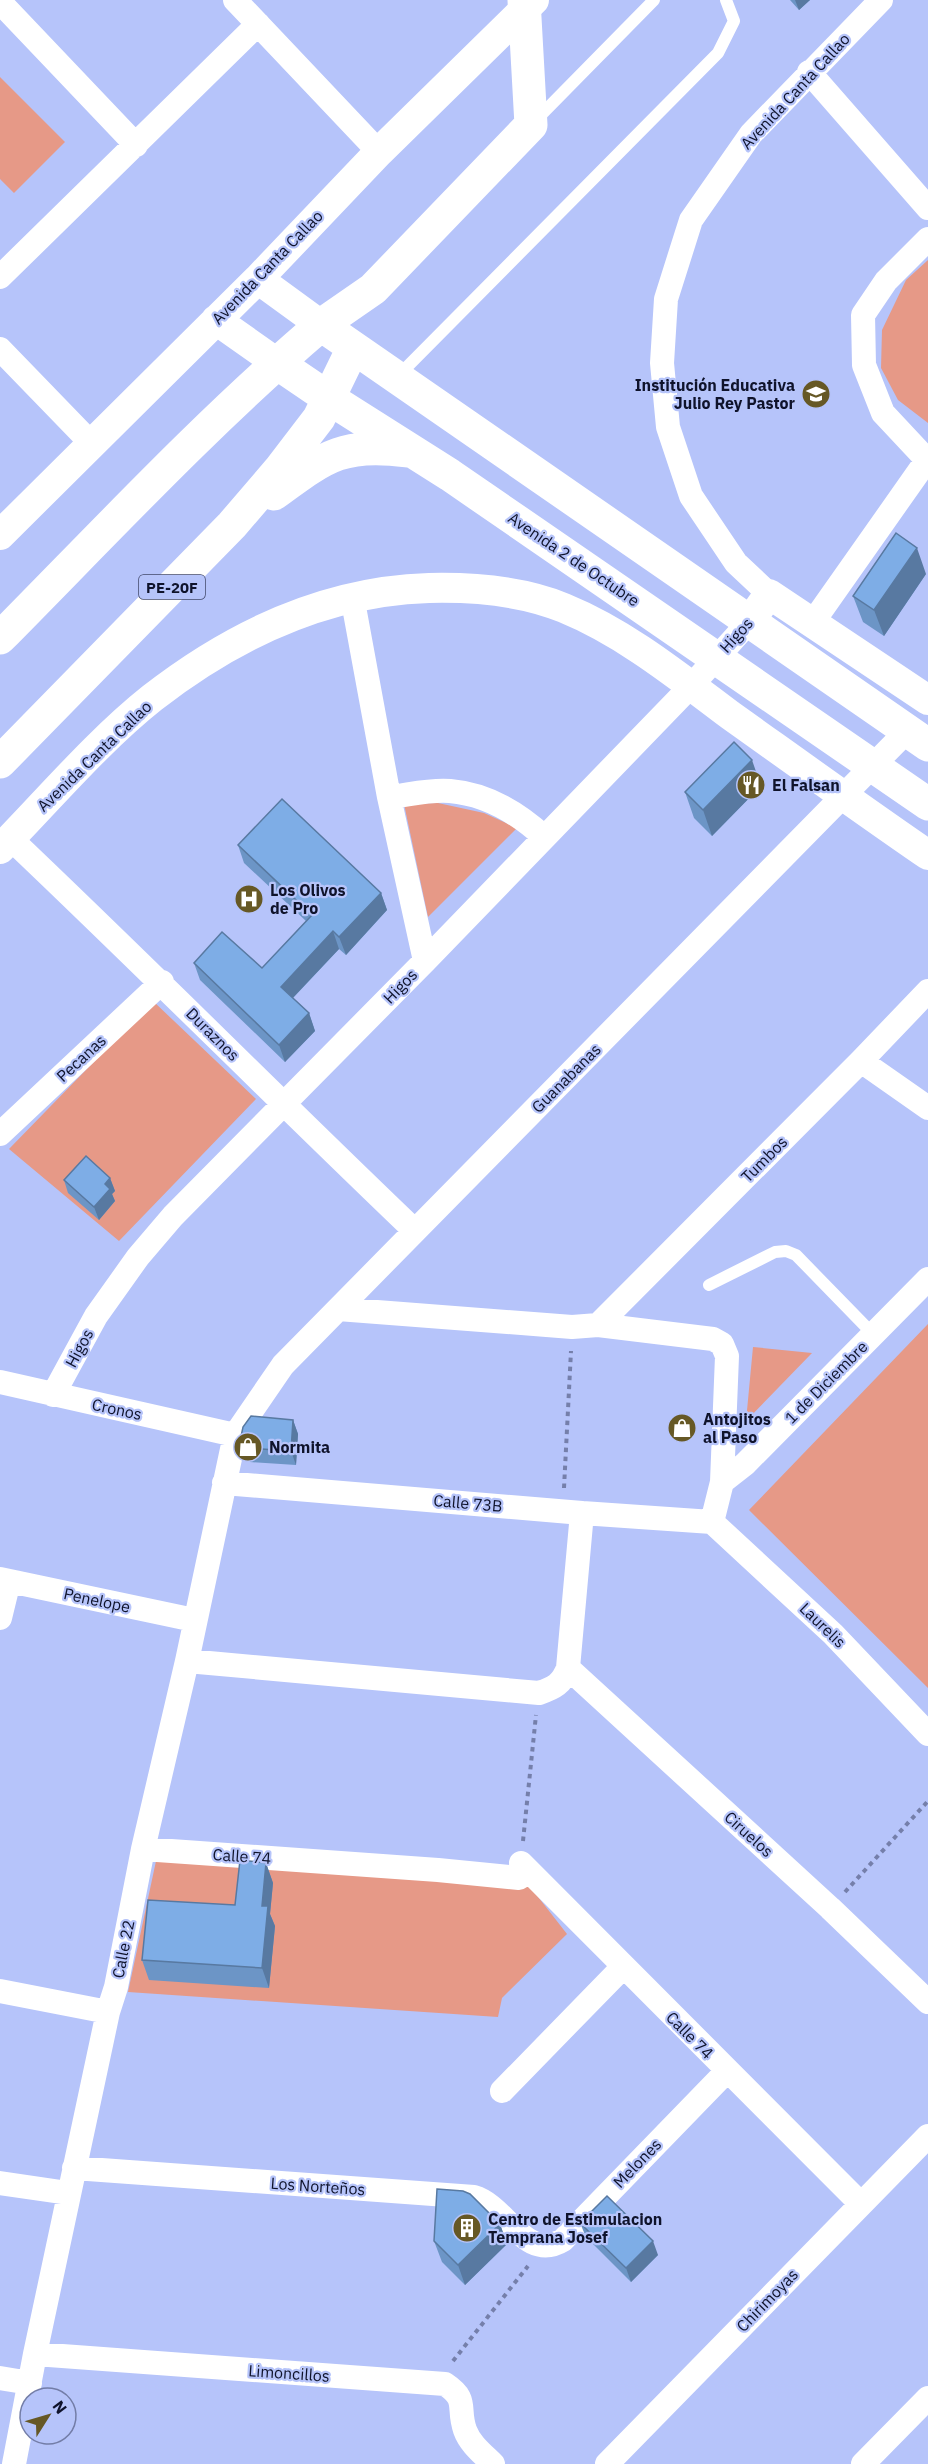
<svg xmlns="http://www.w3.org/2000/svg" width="928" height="2464" font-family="'IBM Plex Sans',sans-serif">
	<rect width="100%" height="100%" fill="#b6c4fa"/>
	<path fill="#e69987" d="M 0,77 L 65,142 L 14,193 L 0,179 Z
		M 928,260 L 928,423 L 898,400 L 881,368 L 882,330 L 906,280 Z
		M 438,803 L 484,813 L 517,828 L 428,917 L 404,804 Z
		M 153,1001 L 256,1099 L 119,1241 L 9,1149 Z
		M 928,1324 L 928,1688 L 749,1510 Z
		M 753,1347 L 812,1353 L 746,1421 Z
		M 159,1847 L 521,1875 L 567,1934 L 502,1998 L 498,2017 L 128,1992 Z"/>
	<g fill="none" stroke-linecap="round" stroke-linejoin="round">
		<path stroke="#757faa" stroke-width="4" stroke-dasharray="4.5 4.5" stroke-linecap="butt" d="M 564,1488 L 571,1351
			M 523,1841 L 536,1715
			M 845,1892 L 928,1801
			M 453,2361 L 528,2266"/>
		<path stroke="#fff" stroke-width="12" d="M 535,121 L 654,0
			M 397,377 L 718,53 L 734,21 L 726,0
			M 709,1285 L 775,1252 L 786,1251 L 796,1255 L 873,1334"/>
		<path stroke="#fff" stroke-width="24" d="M 235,0 L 379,152
			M 0,2 L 136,145
			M 809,72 L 928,208
			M 928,239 L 886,281 L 863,315 L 864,365 L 883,413 L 928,461
			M 0,277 L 258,24
			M 0,349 L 92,444
			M 769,594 L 736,563 L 691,496 L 668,427 L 662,363 L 666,299 L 691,220 L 751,134 L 881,0
			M 352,596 L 389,797 L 425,961
			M 813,622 L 927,460
			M 389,797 C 408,795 431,789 450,791 C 486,794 518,813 544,837
			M 10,838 C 147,968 279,1101 415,1231
			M 861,1061 L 928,1108
			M 0,1134 L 162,982
			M 338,1309 L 572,1327 L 598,1325 L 713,1339 L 722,1344 L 727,1356 L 722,1482 L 712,1522
			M 598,1325 L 861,1061 L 928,991
			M 0,1382 L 235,1435
			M 53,1395 L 96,1316 L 138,1257 L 173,1216 L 425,961 L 691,686 L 750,621
			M 722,1482 L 745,1464 L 928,1279
			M 224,1483 L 582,1513 L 712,1522
			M 712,1522 L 833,1634 L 928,1734
			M 0,1579 L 194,1620
			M 0,1618 L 9,1581
			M 187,1661 L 539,1693 C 554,1688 562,1684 568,1668 L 582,1513
			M 568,1668 L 830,1908 L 928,2002
			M 143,1849 L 438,1870 L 519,1878
			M 521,1863 L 861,2204
			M 0,1991 L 108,2012
			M 502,2091 L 623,1967
			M 74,2168 L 474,2197 C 506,2206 525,2263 563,2240 L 726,2072
			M 0,2183 L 68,2193
			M 35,2354 L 445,2384 C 469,2400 457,2407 465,2430 C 470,2444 483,2454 493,2464
			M 0,2378 L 30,2383
			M 14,2464 L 35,2354 L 108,2012 L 116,1987 L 143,1849 L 187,1661 L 235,1435 L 283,1365 L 907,731
			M 607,2464 L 928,2136
			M 863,2464 L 928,2398"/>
		<path stroke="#fff" stroke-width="30" d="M 258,279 L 321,325
			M 216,320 L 277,363
			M 0,535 L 258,279 L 379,152 L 534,0
			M 750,621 L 769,594 L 928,700
			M 0,849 C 48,800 99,740 152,698 C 233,635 325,591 429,588 C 472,587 523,591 564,608 C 625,633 678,676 730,715 C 796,762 861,809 928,855"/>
		<path stroke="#fff" stroke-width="33" d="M 321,325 L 373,289 L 531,125 L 524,0"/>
		<path stroke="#fff" stroke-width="33" d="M 277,363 L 330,399 L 450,475 L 928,804
			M 274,494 C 325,457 342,442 407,451
			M 0,638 C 105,532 207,422 321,325 L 928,745
			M 0,762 L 232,525 L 280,469 L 319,418 L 353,348"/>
	</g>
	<path fill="#6c95c6" d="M 790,0 L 810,0 L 799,10 Z
		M 926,574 L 884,636 L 863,622 L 853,596 Z
		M 761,786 L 712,836 L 694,818 L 685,792 Z
		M 238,845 L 381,893 L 387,910 L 346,955 L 339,949 L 293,998 L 309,1013 L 315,1031 L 285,1062 L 200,980 L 194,963 L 262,968 L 306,921 L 244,863 Z
		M 110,1178 L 115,1191 L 112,1194 L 115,1201 L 99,1220 L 68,1193 L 64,1180 Z
		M 293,1420 L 298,1434 L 296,1465 L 250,1462 L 245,1454 L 240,1441 Z
		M 266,1863 L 273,1883 L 270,1914 L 275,1926 L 269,1988 L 149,1980 L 142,1960 L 235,1905 Z
		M 580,2223 L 658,2255 L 631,2282 L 586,2237 Z
		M 500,2224 L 507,2244 L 465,2285 L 442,2262 L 434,2241 Z"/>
	<path fill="#5879a1" d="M 795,0 L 810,0 L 799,10 Z
		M 917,548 L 926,574 L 884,636 L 874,610 Z
		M 752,760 L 761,786 L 712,836 L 703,810 Z
		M 381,893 L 387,910 L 346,955 L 339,937 Z
		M 333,931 L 339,949 L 287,1004 L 281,987 Z
		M 309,1013 L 315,1031 L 285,1062 L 279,1045 Z
		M 110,1178 L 115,1191 L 112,1194 L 115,1201 L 99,1220 L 94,1207 L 105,1184 Z
		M 293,1420 L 298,1434 L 296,1465 L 291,1451 Z
		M 266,1863 L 273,1883 L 270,1914 L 275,1926 L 269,1988 L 262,1968 L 262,1906 Z
		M 500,2224 L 507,2244 L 465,2285 L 458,2265 Z
		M 653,2241 L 658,2255 L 631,2282 L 626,2268 Z"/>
	<path fill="#7eade6" stroke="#5879a1" stroke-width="1.5" d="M 896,533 L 917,548 L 874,610 L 853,596 Z
		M 734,742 L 752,760 L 703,810 L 685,792 Z
		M 282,799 L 381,893 L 339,937 L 333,931 L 281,987 L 309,1013 L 279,1045 L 194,963 L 222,932 L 262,968 L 312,915 L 238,845 Z
		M 86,1156 L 110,1178 L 105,1184 L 110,1189 L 94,1207 L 64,1180 Z
		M 251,1416 L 293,1420 L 291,1451 L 245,1448 L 240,1441 L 243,1427 Z
		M 240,1860 L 266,1863 L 262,1906 L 268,1906 L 262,1968 L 142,1960 L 148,1900 L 235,1905 Z
		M 437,2189 L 463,2191 L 470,2194 L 500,2224 L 458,2265 L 434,2241 Z
		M 607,2196 L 653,2241 L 626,2268 L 580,2223 Z"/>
	<defs>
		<g id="school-disc" transform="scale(1.5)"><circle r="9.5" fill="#665825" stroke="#b6c4fa"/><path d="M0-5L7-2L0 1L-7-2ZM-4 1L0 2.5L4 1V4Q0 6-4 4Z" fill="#fff"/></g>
		<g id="restaurant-disc" transform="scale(1.5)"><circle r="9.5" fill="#665825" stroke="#b6c4fa"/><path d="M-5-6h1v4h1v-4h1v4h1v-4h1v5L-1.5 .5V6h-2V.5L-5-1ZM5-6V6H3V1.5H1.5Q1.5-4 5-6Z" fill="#fff"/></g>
		<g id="hospital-disc" transform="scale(1.5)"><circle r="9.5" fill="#665825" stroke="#b6c4fa"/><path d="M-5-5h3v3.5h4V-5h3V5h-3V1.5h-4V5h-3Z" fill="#fff"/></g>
		<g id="shop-disc" transform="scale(1.5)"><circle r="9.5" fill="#665825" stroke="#b6c4fa"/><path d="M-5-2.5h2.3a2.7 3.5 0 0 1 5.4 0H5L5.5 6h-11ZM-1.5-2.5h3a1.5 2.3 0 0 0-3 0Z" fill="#fff"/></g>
		<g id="building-disc" transform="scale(1.5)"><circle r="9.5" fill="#665825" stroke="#b6c4fa"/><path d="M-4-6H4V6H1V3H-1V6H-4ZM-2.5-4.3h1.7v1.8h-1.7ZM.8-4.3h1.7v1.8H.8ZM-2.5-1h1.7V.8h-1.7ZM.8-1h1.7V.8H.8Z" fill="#fff"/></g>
	</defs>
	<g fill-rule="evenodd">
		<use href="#school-disc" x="816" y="394"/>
		<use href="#restaurant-disc" x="751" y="785"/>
		<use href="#hospital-disc" x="249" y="899"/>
		<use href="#shop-disc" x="682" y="1428"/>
		<use href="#shop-disc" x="248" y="1447"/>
		<use href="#building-disc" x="467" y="2228"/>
	</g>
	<g text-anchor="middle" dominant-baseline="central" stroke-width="4.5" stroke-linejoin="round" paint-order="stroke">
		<rect fill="#b6c4fa" stroke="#414869" stroke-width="1.5" x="139" y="575" width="66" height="24" rx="4.5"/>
		<g font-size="15" font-weight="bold" fill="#0f132b">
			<text x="172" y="587">PE-20F</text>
		</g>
		<g font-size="16" fill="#0f132b" stroke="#b6c4fa">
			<text transform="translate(795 91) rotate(-47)">Avenida Canta Callao</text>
			<text transform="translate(267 267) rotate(-46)">Avenida Canta Callao</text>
			<text transform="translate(574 559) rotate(34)">Avenida 2 de Octubre</text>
			<text transform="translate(736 635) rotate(-48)">Higos</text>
			<text transform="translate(94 756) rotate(-44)">Avenida Canta Callao</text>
			<text transform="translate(400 986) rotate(-46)">Higos</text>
			<text transform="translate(213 1034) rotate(45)">Duraznos</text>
			<text transform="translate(81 1058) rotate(-43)">Pecanas</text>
			<text transform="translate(566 1078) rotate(-45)">Guanabanas</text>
			<text transform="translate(764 1159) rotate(-45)">Tumbos</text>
			<text transform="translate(79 1348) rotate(-62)">Higos</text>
			<text transform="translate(826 1382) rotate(-45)">1 de Diciembre</text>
			<text transform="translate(117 1409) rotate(12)">Cronos</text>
			<text transform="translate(468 1503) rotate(5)">Calle 73B</text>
			<text transform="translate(97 1600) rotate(12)">Penelope</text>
			<text transform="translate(823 1625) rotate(44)">Laurelis</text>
			<text transform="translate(749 1834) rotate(42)">Ciruelos</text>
			<text transform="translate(242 1856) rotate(4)">Calle 74</text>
			<text transform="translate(123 1949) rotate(-79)">Calle 22</text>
			<text transform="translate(690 2035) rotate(45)">Calle 74</text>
			<text transform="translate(637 2163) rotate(-46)">Melones</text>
			<text transform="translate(318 2186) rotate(4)">Los Norteños</text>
			<text transform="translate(767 2300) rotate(-46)">Chirimoyas</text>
			<text transform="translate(289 2373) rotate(4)">Limoncillos</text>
		</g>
		<g font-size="16" font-weight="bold" fill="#0f132b" stroke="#b6c4fa" text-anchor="start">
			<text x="795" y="385" text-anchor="end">Institución Educativa<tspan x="795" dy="18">Julio Rey Pastor</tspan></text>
			<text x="772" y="785">El Falsan</text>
			<text x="270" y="890">Los Olivos<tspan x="270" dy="18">de Pro</tspan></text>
			<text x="703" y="1419">Antojitos<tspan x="703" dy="18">al Paso</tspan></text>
			<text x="269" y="1447">Normita</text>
			<text x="488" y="2219">Centro de Estimulacion<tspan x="488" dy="18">Temprana Josef</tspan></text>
		</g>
	</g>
	<g transform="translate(48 2416) rotate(53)"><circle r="28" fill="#b6c4fa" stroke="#737da7" stroke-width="1.5"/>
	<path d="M0-4.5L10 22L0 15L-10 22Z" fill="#665825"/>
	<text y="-9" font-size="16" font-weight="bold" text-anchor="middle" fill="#0f132b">N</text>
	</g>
</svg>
